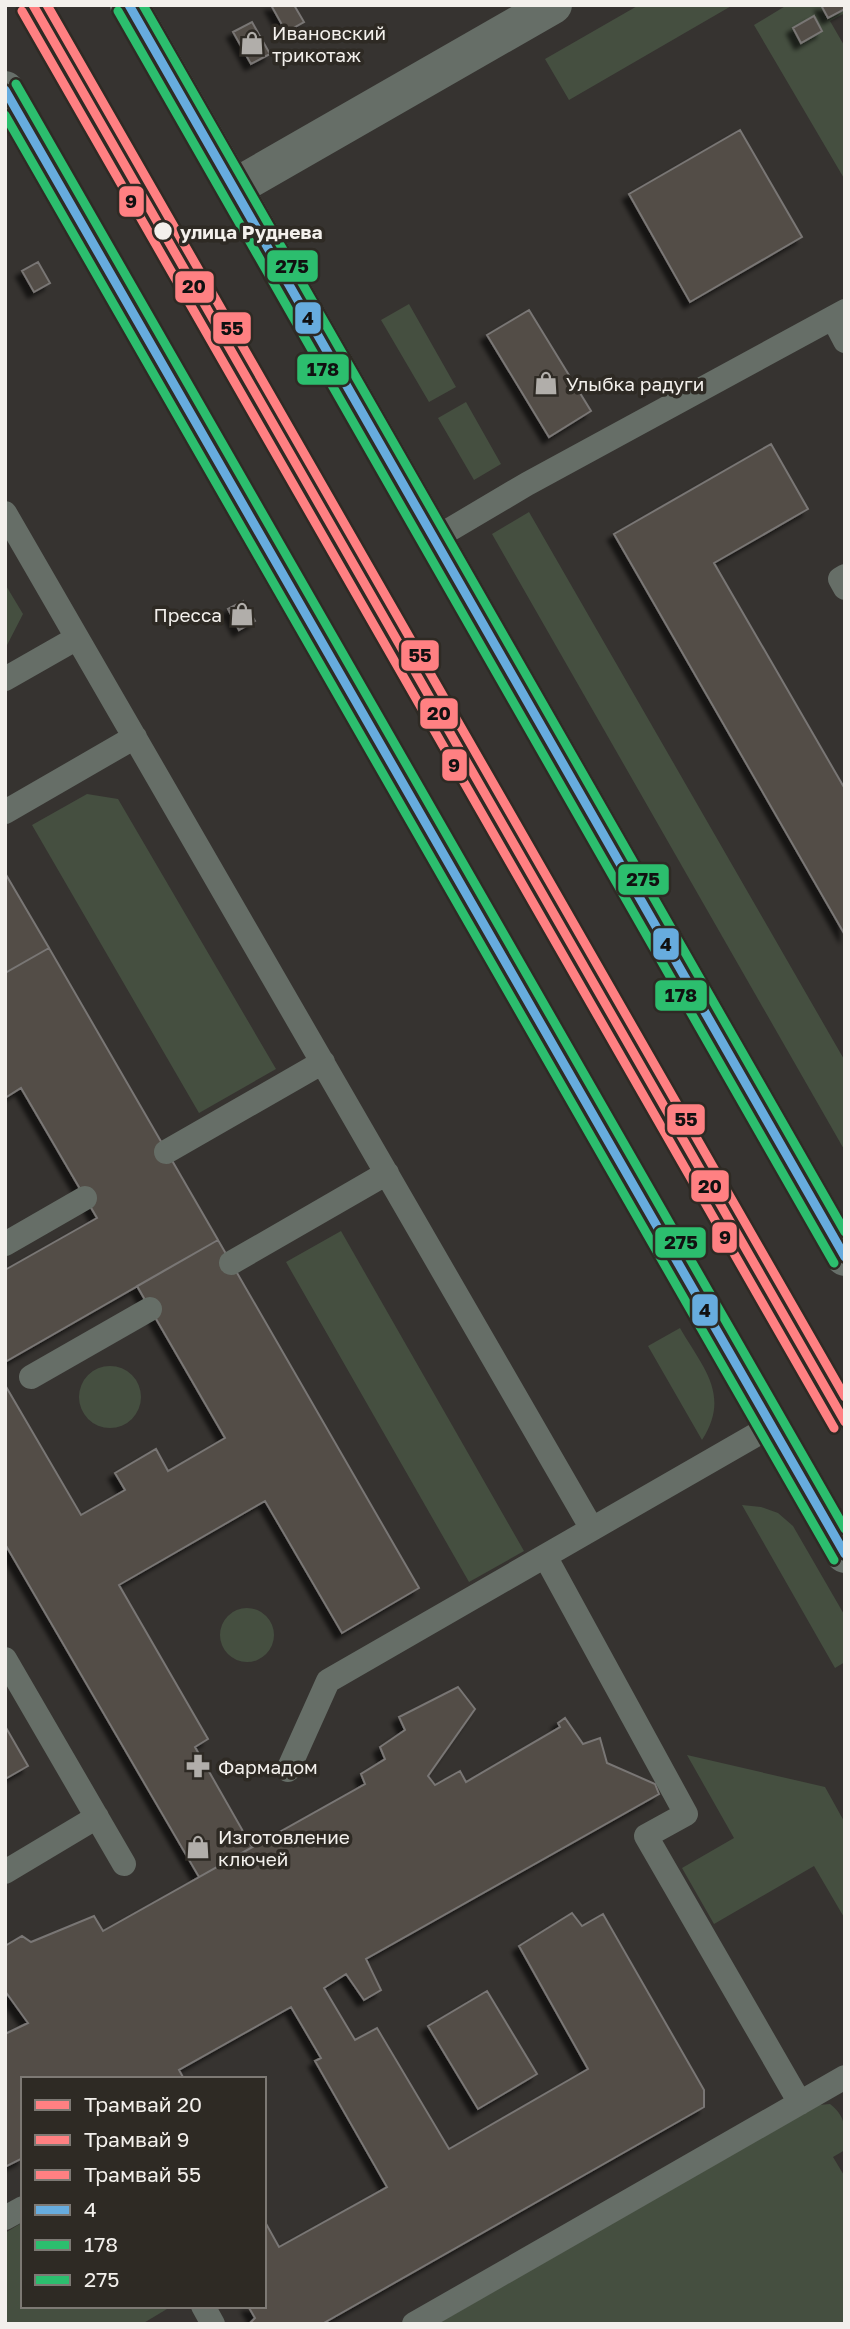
<svg xmlns="http://www.w3.org/2000/svg" width="850" height="2329" font-family="'Golos Text',sans-serif">
	<defs>
		<filter id="shadow"><feDropShadow dx="-6" dy="6" stdDeviation="2" flood-color="#0009"/></filter>
	</defs>
	<rect width="100%" height="100%" fill="#363330"/>
	<path fill="#454f40" d="M 639,5 L 733,5 L 569,100 L 545,59 Z
		M 787,5 L 845,5 L 845,13 L 830,21 L 845,47 L 845,180 L 754,25 Z
		M 409,304 L 456,387 L 429,402 L 381,320 Z
		M 466,402 L 501,464 L 474,480 L 438,418 Z
		M 529,512 L 845,1061 L 845,1151 L 492,534 Z
		M 5,584 L 23,614 L 5,649 Z
		M 87,794 L 118,799 L 276,1069 L 199,1113 L 32,825 Z
		M 341,1231 L 524,1551 L 469,1582 L 286,1262 Z
		M 680,1328 C 703,1368 731,1395 702,1440 L 648,1346 Z
		M79 1397a31 31 0 1 1 62 0a31 31 0 1 1-62 0Z
		M 742,1505 L 761,1507 L 778,1513 L 793,1526 L 845,1616 L 845,1662 L 835,1668 Z
		M220 1635a27 27 0 1 1 54 0a27 27 0 1 1-54 0Z
		M 687,1755 L 825,1787 L 845,1823 L 845,1919 L 814,1866 L 714,1924 L 682,1868 L 734,1838 Z
		M 830,2104 C 847,2117 845,2130 845,2150 L 833,2157 L 845,2177 L 845,2324 L 437,2324 L 819,2105 Z
		M 23,2222 L 23,2306 L 172,2306 L 142,2324 L 5,2324 L 5,2233 Z"/>
	<path fill="#524d47" stroke="#797674" stroke-width="2" filter="url(#shadow)" d="M 271,5 L 294,5 L 304,22 L 286,32 Z
		M 821,5 L 845,5 L 845,9 L 828,18 Z
		M 814,16 L 822,31 L 801,43 L 793,28 Z
		M 252,22 L 270,54 L 251,64 L 233,32 Z
		M 740,130 L 802,237 L 690,302 L 629,194 Z
		M 38,262 L 50,283 L 34,292 L 22,271 Z
		M 529,310 L 591,411 L 549,437 L 487,335 Z
		M 771,444 L 808,509 L 714,563 L 845,789 L 845,935 L 614,534 Z
		M 243,601 L 255,621 L 239,630 L 228,609 Z
		M 5,873 L 49,948 L 5,973 Z
		M 49,948 L 218,1240 L 5,1362 L 5,1270 L 97,1218 L 21,1088 L 5,1098 L 5,973 Z
		M 218,1240 L 419,1588 L 342,1633 L 265,1501 L 119,1585 L 208,1739 L 195,1747 L 252,1847 L 199,1877 L 5,1544 L 5,1385 L 81,1515 L 125,1490 L 115,1473 L 156,1449 L 168,1471 L 225,1438 L 137,1286 Z
		M 458,1687 L 475,1709 L 428,1776 L 435,1785 L 460,1771 L 466,1782 L 560,1727 L 558,1723 L 565,1718 L 583,1744 L 600,1738 L 607,1763 L 655,1784 L 659,1794 L 366,1959 L 381,1990 L 364,2000 L 346,1974 L 324,1988 L 355,2040 L 377,2028 L 449,2149 L 588,2069 L 519,1946 L 572,1913 L 582,1926 L 603,1914 L 704,2090 L 704,2107 L 322,2324 L 249,2324 L 255,2318 L 248,2306 L 264,2306 L 264,2220 L 279,2247 L 387,2187 L 315,2061 L 321,2058 L 291,2007 L 179,2070 L 184,2079 L 23,2079 L 23,2158 L 5,2167 L 5,2034 L 28,2023 L 5,1991 L 5,1946 L 22,1936 L 31,1942 L 94,1916 L 103,1931 L 365,1784 L 361,1774 L 385,1759 L 380,1747 L 405,1730 L 399,1717 Z
		M 5,1726 L 28,1766 L 5,1779 Z
		M 487,1991 L 537,2074 L 478,2109 L 428,2026 Z"/>
	<g fill="none" stroke-linecap="round" stroke-linejoin="round">
		<path stroke="#666e67" stroke-width="24" d="M 833,318 L 845,341
			M 5,513 L 592,1529
			M 434,539 L 527,484 L 845,311
			M 845,576 L 840,579 L 845,588
			M 5,679 L 77,638
			M 5,812 L 135,737
			M 166,1152 L 323,1062
			M 5,1244 L 85,1198
			M 231,1263 L 387,1173
			M 31,1377 L 150,1309
			M 545,1556 L 686,1814 L 646,1836 L 800,2103
			M 5,1659 L 124,1864
			M 288,1770 L 328,1681 L 771,1426
			M 5,1872 L 97,1817
			M 5,2218 L 23,2208
			M 203,2306 L 213,2324
			M 414,2324 L 845,2077"/>
		<path stroke="#666e67" stroke-width="38" d="M 234,188 L 553,5"/>
		<path stroke="#676f69" stroke-width="38" d="M 129,5 L 845,1257
			M 5,90 L 845,1554"/>
		<g stroke="#2e2a24" stroke-width="14">
			<path id="bus-1" d="M 129,5 L 845,1257
				M 5,90 L 845,1554"/>
		</g>
		<g stroke="#2e2a24" stroke-width="14">
			<path id="bus-2" d="M 118,11 L 834,1263
				M 5,115 L 834,1560"/>
		</g>
		<g stroke="#2e2a24" stroke-width="14">
			<path id="bus-3" d="M 143,5 L 845,1232
				M 16,84 L 845,1529"/>
		</g>
		<use href="#bus-1" stroke="#67acde" stroke-width="9"/>
		<use href="#bus-2" stroke="#2cbe6e" stroke-width="9"/>
		<use href="#bus-3" stroke="#2cbe6e" stroke-width="9"/>
		<g stroke="#2e2a24" stroke-width="14">
			<path id="tram-1" d="M 33,5 L 845,1422"/>
		</g>
		<g stroke="#2e2a24" stroke-width="14">
			<path id="tram-2" d="M 22,11 L 834,1428"/>
		</g>
		<g stroke="#2e2a24" stroke-width="14">
			<path id="tram-3" d="M 47,5 L 845,1397"/>
		</g>
		<use href="#tram-1" stroke="#ff8082" stroke-width="9"/>
		<use href="#tram-2" stroke="#ff8082" stroke-width="9"/>
		<use href="#tram-3" stroke="#ff8082" stroke-width="9"/>
	</g>
	<defs>
		<g id="shop-bare" transform="scale(1.89)"><path d="M-5-2.5h2.3a2.7 3.5 0 0 1 5.4 0H5L5.5 6h-11ZM-1.5-2.5h3a1.5 2.3 0 0 0-3 0Z" fill="#b1aeaa" stroke="#2e2a24" stroke-width="2.5" paint-order="stroke"/></g>
		<g id="pharmacy-bare" transform="scale(1.89)"><path d="M-2-6h4v4h4v4h-4v4h-4v-4h-4v-4h4Z" fill="#b1aeaa" stroke="#2e2a24" stroke-width="2.5" paint-order="stroke"/></g>
	</defs>
	<g fill-rule="evenodd">
		<use href="#shop-bare" x="252" y="43"/>
		<use href="#shop-bare" x="546" y="383"/>
		<use href="#shop-bare" x="242" y="614"/>
		<use href="#pharmacy-bare" x="198" y="1766"/>
		<use href="#shop-bare" x="198" y="1847"/>
	</g>
	<circle fill="#f3f0ec" stroke="#2e2a24" stroke-width="2.5" cx="163" cy="231" r="10"/>
	<g text-anchor="middle" dominant-baseline="central" stroke-width="7" stroke-linejoin="round" paint-order="stroke">
		<g font-size="19" fill="#f3f0ec" stroke="#2e2a24" text-anchor="start">
			<text x="272" y="32">Ивановский<tspan x="272" dy="22">трикотаж</tspan></text>
			<text x="566" y="383">Улыбка радуги</text>
			<text x="222" y="614" text-anchor="end">Пресса</text>
			<text x="218" y="1766">Фармадом</text>
			<text x="218" y="1836">Изготовление<tspan x="218" dy="22">ключей</tspan></text>
		</g>
		<g font-size="19" font-weight="bold" fill="#f3f0ec" stroke="#2e2a24" text-anchor="start">
			<text x="180" y="231">улица Руднева</text>
		</g>
	</g>
	<g stroke="#2e2a24" stroke-width="2.5">
		<rect x="118" y="185" width="27" height="33" rx="7" fill="#ff8082"/>
		<rect x="266" y="249" width="53" height="34" rx="7" fill="#2cbe6e"/>
		<rect x="174" y="270" width="41" height="34" rx="7" fill="#ff8082"/>
		<rect x="294" y="301" width="28" height="34" rx="7" fill="#67acde"/>
		<rect x="212" y="311" width="40" height="34" rx="7" fill="#ff8082"/>
		<rect x="296" y="353" width="54" height="33" rx="7" fill="#2cbe6e"/>
		<rect x="400" y="639" width="40" height="33" rx="7" fill="#ff8082"/>
		<rect x="419" y="697" width="40" height="33" rx="7" fill="#ff8082"/>
		<rect x="441" y="748" width="27" height="34" rx="7" fill="#ff8082"/>
		<rect x="617" y="863" width="53" height="33" rx="7" fill="#2cbe6e"/>
		<rect x="652" y="927" width="28" height="34" rx="7" fill="#67acde"/>
		<rect x="654" y="979" width="54" height="33" rx="7" fill="#2cbe6e"/>
		<rect x="666" y="1103" width="40" height="33" rx="7" fill="#ff8082"/>
		<rect x="690" y="1169" width="40" height="34" rx="7" fill="#ff8082"/>
		<rect x="711" y="1221" width="27" height="33" rx="7" fill="#ff8082"/>
		<rect x="654" y="1226" width="53" height="33" rx="7" fill="#2cbe6e"/>
		<rect x="691" y="1293" width="28" height="34" rx="7" fill="#67acde"/>
	</g>
	<g font-size="19" text-anchor="middle" font-weight="bold" fill="#111">
		<text x="131" y="208">9</text>
		<text x="292" y="273">275</text>
		<text x="194" y="293">20</text>
		<text x="308" y="325">4</text>
		<text x="232" y="335">55</text>
		<text x="323" y="376">178</text>
		<text x="420" y="662">55</text>
		<text x="439" y="720">20</text>
		<text x="454" y="772">9</text>
		<text x="643" y="886">275</text>
		<text x="666" y="951">4</text>
		<text x="681" y="1002">178</text>
		<text x="686" y="1126">55</text>
		<text x="710" y="1193">20</text>
		<text x="725" y="1244">9</text>
		<text x="681" y="1249">275</text>
		<text x="705" y="1317">4</text>
	</g>
	<rect width="850" height="2329" fill="none" stroke="#f3f0ec" stroke-width="14"/>
	<rect x="21" y="2077" width="245" height="231" fill="#2e2a24" stroke="#7d7974" stroke-width="2"/>
	<rect x="35" y="2100" width="35" height="10" fill="#ff8082" stroke="#7d7974" stroke-width="2"/>
	<text x="84" y="2112" font-size="21" fill="#f3f0ec">Трамвай 20</text>
	<rect x="35" y="2135" width="35" height="10" fill="#ff8082" stroke="#7d7974" stroke-width="2"/>
	<text x="84" y="2147" font-size="21" fill="#f3f0ec">Трамвай 9</text>
	<rect x="35" y="2170" width="35" height="10" fill="#ff8082" stroke="#7d7974" stroke-width="2"/>
	<text x="84" y="2182" font-size="21" fill="#f3f0ec">Трамвай 55</text>
	<rect x="35" y="2205" width="35" height="10" fill="#67acde" stroke="#7d7974" stroke-width="2"/>
	<text x="84" y="2217" font-size="21" fill="#f3f0ec">4</text>
	<rect x="35" y="2240" width="35" height="10" fill="#2cbe6e" stroke="#7d7974" stroke-width="2"/>
	<text x="84" y="2252" font-size="21" fill="#f3f0ec">178</text>
	<rect x="35" y="2275" width="35" height="10" fill="#2cbe6e" stroke="#7d7974" stroke-width="2"/>
	<text x="84" y="2287" font-size="21" fill="#f3f0ec">275</text>
</svg>
